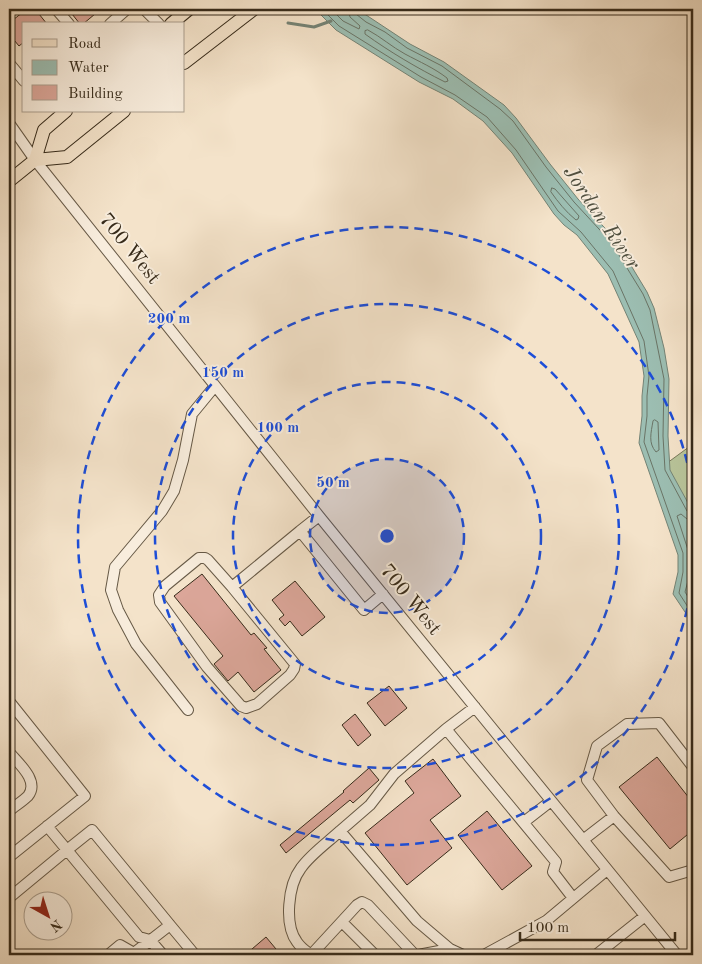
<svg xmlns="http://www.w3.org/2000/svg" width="702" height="964" font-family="'Old Standard TT',serif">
	<rect width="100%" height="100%" fill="#f4e3ca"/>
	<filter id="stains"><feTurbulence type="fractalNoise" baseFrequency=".004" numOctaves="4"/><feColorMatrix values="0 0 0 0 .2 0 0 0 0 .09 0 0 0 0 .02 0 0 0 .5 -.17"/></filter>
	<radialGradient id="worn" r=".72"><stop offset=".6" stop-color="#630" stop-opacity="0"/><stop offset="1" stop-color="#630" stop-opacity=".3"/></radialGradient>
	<path fill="#b8c49a" stroke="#78785a" d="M 693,444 L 693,599 L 663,466 Z"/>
	<path fill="#9cbeb2" stroke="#748375" d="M 315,9 L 357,9 L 410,44 L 444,62 L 504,105 L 516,118 L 550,164 L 578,199 L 615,239 L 647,292 L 654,308 L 664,348 L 669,379 L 668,436 L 670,470 L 693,512 L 693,621 L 689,618 L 673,594 L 678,572 L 678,555 L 639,443 L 642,416 L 642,396 L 644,376 L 639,342 L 608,274 L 577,235 L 564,225 L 554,214 L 512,153 L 483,121 L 453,99 L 419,82 L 336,30 Z"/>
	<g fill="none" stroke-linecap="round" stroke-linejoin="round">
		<path stroke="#6a7466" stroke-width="1" d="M 322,9 L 339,26 L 421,77 L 455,95 L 487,117 L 516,150 L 558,211 L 581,232 L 613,271 L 644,341 L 649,376 L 647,396 L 647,416 L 644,442 L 683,553 L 683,572 L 679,593 L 693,615
			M 331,9 L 343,21 L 359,29 L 360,26 L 350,17 L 348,9
			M 354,9 L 356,14 L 366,22 L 385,32 L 407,48 L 442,66 L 500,109 L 513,121 L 546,167 L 574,202 L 611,242 L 643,294 L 650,310 L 664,379 L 663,436 L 665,470 L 687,511 L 693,514
			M 368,30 C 381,37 392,47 405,54 C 420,62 434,68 447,78 L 448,81 L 445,82 C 417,68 390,52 365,34 L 365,31 Z
			M 552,188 L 555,189 L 579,216 L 578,219 L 576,220 C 566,212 558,202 551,192 Z
			M 655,420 L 658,422 L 659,450 L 656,452 C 648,443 651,433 653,421 Z
			M 693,520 L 687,519 L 681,514 L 677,516 L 689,553 L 690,573 L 685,592 L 693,605"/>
		<path stroke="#748375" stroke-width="3" d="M 288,23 L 314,27 L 331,21"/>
	</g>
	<path fill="#dba699" stroke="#372b1a" d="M 27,9 L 35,9 L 47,24 L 24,24 L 24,42 L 19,46 L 9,34 L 9,23 Z
		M 68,9 L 101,9 L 83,24 L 80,24 Z
		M 202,574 L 251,635 L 254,633 L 267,648 L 264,649 L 281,670 L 254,692 L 238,672 L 228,681 L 214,664 L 223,656 L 174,596 Z
		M 295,581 L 325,617 L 302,636 L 290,621 L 285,626 L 279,619 L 284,615 L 272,600 Z
		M 389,686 L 407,708 L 385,726 L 367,703 Z
		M 355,714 L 371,735 L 358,746 L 342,725 Z
		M 657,757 L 693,803 L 693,830 L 670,849 L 619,787 Z
		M 433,759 L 461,796 L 430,820 L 452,848 L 407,885 L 365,833 L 414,793 L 405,781 Z
		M 369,768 L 379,780 L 353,803 L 350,800 L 286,853 L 280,845 L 344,792 L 343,791 Z
		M 487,811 L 532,866 L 502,890 L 458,835 Z
		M 266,937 L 281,955 L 245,955 Z"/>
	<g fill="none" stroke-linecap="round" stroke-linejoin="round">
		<g stroke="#665946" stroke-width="12">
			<path id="minor" d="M 56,9 L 69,24
				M 144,9 L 159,24
				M 110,24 L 127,9
				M 9,63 L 24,81
				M 9,123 L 35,160 L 319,516 L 677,955
				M 319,516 L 300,531 L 364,610 L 383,594
				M 232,587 L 295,664 L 294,669 L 290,675 L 257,704 L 246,708 L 241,706 L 207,667 L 160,602 L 159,595 L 165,586 L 199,558 L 205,558 L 208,560 L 232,587 L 300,531
				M 9,701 L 85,796 L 9,857
				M 475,707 L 446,729 L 556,862 L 553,872 L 573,898
				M 188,710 L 136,644 L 118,610 L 111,590 L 115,567 L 162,511 L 174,491 L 183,460 L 192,414 L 215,386
				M 9,752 C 18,763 40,781 28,796 C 23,801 15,806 9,811
				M 693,767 L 659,723 L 627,724 L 597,746 L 587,780 L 614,816 L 669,877 L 693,870
				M 524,822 L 551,801
				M 47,826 L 67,850 L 92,830 L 170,925 L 134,953 L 120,945 L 108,955
				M 340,831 L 370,805 L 394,774 L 446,729
				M 583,840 L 614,816
				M 9,898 L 67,850 L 139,937 L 150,940 L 163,955
				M 342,922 L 375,955
				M 170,925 L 195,955
				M 415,955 L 368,905 L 362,902 L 357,905 L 311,955 C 306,951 301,948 297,942 C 284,925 288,885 301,868 C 311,854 327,843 340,831 L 417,921 L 450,949 L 463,955
				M 418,955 L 450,949
				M 484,955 L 546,921 L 607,870
				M 596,955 L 645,916"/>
		</g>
		<g stroke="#372b1a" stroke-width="14">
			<path id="major" d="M 171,24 L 189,9
				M 184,63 L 254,9
				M 35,160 L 44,130 L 66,111
				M 9,181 L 35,160 L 67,157 L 124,111"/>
		</g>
		<use href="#minor" stroke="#f8eddd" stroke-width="10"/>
		<use href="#major" stroke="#f4e3ca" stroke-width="12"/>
	</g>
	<circle cx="387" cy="536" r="77" fill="#1d4ed8" fill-opacity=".12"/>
	<g fill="none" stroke="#1d4ed8" stroke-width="2.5" stroke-dasharray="9 6">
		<circle cx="387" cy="536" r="77"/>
		<circle cx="387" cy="536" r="154"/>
		<circle cx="387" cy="536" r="232"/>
		<path d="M693 579A309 309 0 1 1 693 493"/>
	</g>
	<g text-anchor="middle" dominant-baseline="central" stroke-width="4" stroke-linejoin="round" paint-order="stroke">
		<g font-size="20" fill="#372b1a" stroke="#f8eddd">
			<text transform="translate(129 249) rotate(51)">700 West</text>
			<text transform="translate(410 600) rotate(51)">700 West</text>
		</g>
		<g font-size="21" font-style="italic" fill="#505040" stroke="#f8eddd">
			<text transform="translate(601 218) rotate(56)">Jordan River</text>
		</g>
	</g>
	<circle cx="387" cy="536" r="8" fill="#1d4ed8" stroke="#f8eddd" stroke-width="2.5"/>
	<g font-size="15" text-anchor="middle" font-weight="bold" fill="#1d4ed8" stroke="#f8eddd" stroke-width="4" stroke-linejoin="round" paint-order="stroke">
		<text x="169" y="323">200 m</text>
		<text x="223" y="377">150 m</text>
		<text x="278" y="432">100 m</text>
		<text x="333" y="487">50 m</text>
	</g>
	<rect width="702" height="964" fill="none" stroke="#f4e3ca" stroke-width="30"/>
	<rect x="10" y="10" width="682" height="944" fill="none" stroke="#372b1a" stroke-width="2.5"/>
	<rect x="15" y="15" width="672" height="934" fill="none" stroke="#372b1a"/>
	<rect x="22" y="22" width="162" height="90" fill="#f8eddd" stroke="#ab9f8f"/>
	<rect x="32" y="39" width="25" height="8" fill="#f4e3ca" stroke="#ab9f8f"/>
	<text x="68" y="48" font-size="15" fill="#372b1a">Road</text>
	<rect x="32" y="60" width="25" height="15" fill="#9cbeb2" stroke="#ab9f8f"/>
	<text x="68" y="72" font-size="15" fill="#372b1a">Water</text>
	<rect x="32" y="85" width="25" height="15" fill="#dba699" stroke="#ab9f8f"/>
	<text x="68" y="98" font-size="15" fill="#372b1a">Building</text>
	<g transform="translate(48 916) rotate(141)"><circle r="24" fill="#f8eddd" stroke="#ab9f8f"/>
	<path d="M0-4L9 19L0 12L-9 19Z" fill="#8f2418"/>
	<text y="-8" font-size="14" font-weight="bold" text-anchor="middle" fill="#372b1a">N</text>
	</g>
	<path d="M520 932v8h155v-8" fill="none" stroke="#372b1a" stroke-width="2.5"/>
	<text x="527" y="932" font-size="15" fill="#372b1a" stroke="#f8eddd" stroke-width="4" paint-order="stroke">100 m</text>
	<rect width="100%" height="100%" filter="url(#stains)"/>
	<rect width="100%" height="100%" fill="url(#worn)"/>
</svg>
